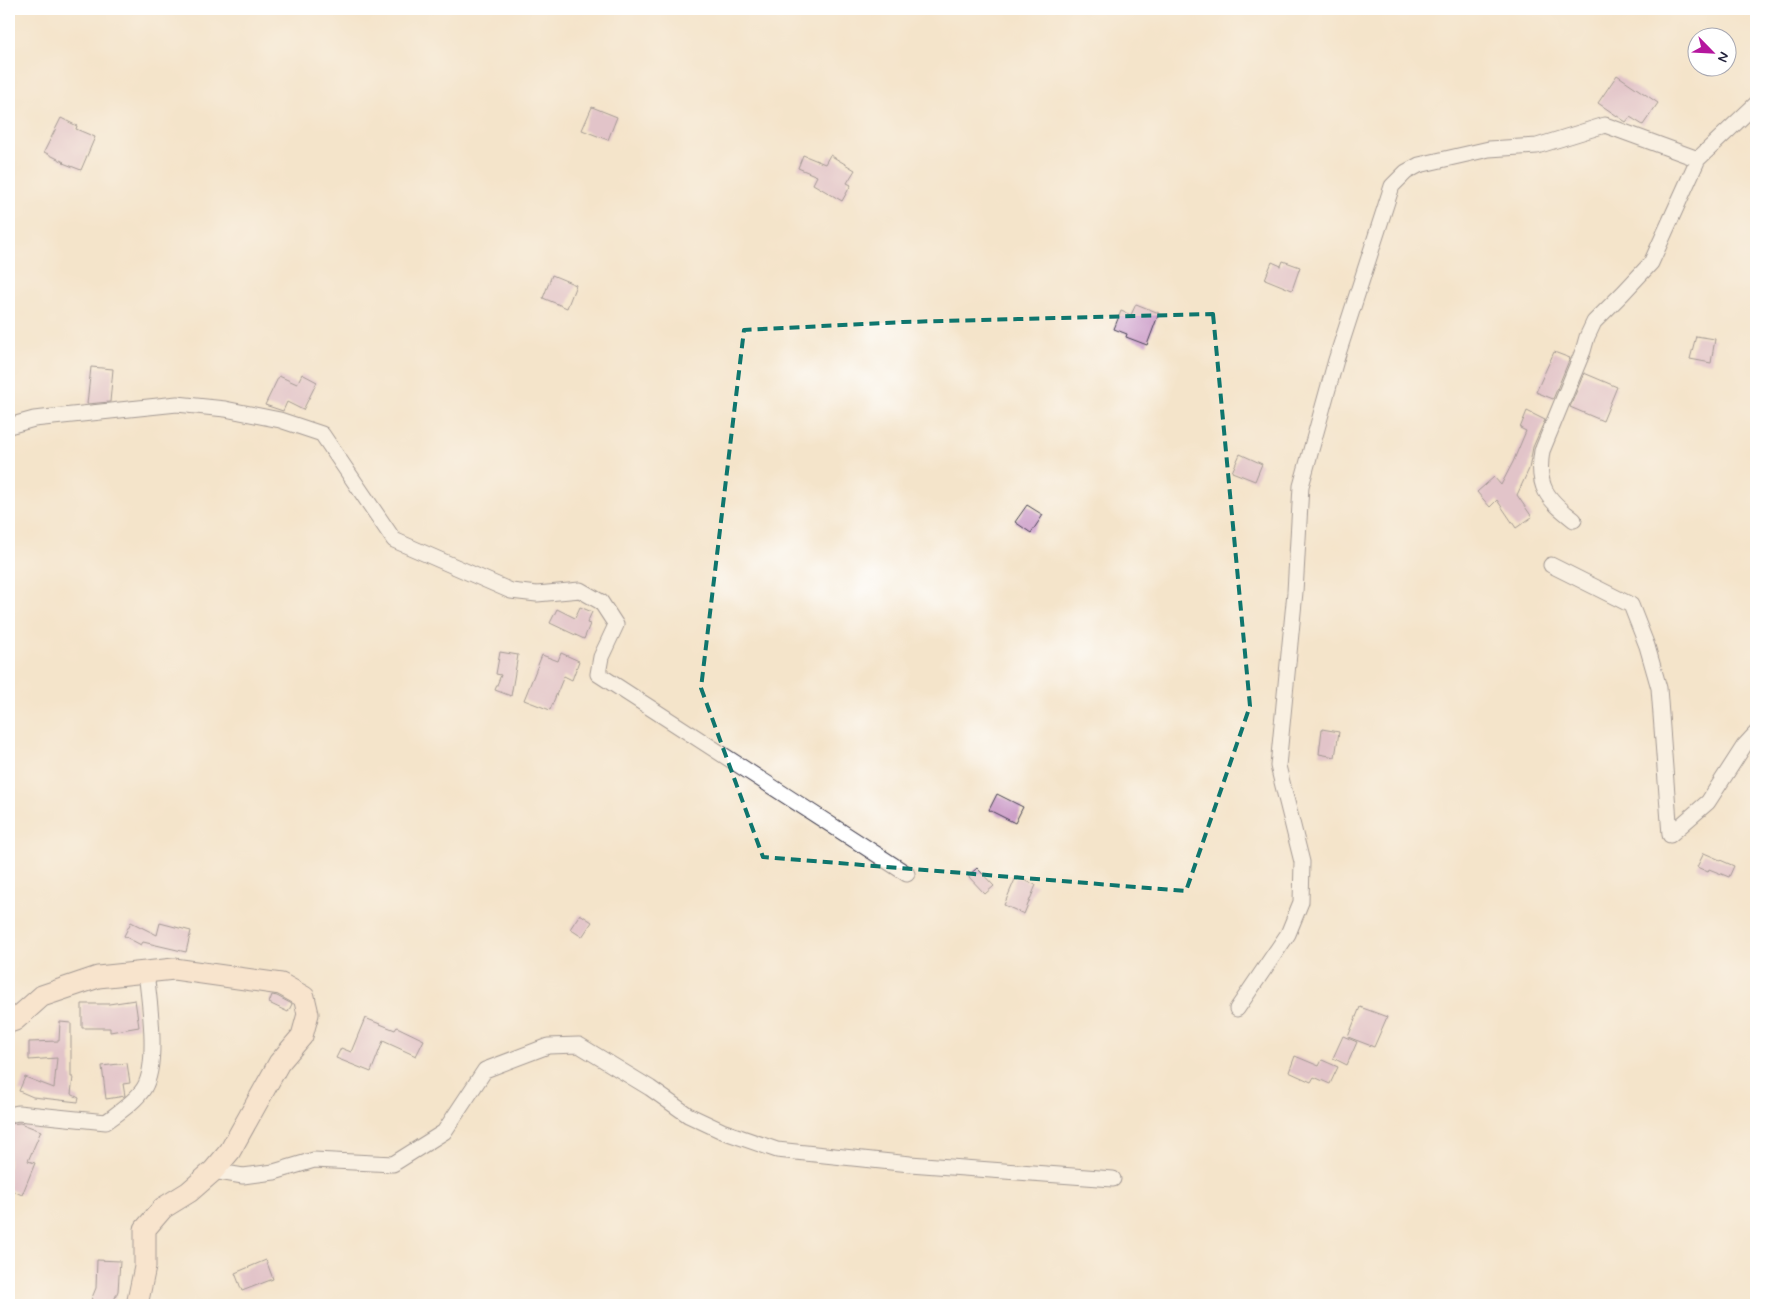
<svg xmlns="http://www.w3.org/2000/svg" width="1765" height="1314" font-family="Mynerve,sans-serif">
	<rect width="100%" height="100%" fill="#fff"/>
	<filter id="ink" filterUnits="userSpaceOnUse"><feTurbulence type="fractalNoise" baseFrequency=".02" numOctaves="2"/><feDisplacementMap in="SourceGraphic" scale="10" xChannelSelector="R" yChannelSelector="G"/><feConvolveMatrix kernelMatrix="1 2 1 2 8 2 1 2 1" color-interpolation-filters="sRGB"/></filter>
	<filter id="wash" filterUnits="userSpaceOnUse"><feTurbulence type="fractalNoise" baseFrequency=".0096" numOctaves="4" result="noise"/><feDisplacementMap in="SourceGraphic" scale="20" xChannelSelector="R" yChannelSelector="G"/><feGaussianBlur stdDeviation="1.12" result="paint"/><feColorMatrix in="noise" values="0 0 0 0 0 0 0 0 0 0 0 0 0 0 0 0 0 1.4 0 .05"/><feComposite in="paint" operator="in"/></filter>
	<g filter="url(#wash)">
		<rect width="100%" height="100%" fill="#f4e4ca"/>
		<g id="blocks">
			<path fill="#cc9dc8" d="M 1617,75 L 1658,103 L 1643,125 L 1630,117 L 1626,122 L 1598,103 Z
				M 592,107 L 617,117 L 608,140 L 582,130 Z
				M 61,118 L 77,126 L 76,129 L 95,137 L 81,170 L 63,163 L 64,162 L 44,152 Z
				M 803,155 L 825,164 L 830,155 L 855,170 L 847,183 L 851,185 L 842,201 L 813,184 L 817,176 L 798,168 Z
				M 1283,261 L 1300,267 L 1292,290 L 1265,279 L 1272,262 L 1281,266 Z
				M 552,275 L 576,285 L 567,308 L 543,298 Z
				M 1136,304 L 1159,313 L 1147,345 L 1126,337 L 1127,334 L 1114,329 L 1121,311 L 1131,315 Z
				M 1696,336 L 1715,339 L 1711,363 L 1690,359 Z
				M 1554,352 L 1570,358 L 1553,399 L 1536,392 Z
				M 91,367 L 113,369 L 110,402 L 87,404 Z
				M 1584,373 L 1617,387 L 1603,421 L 1570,407 Z
				M 302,374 L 317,382 L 303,410 L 287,402 L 283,411 L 265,405 L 279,376 L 297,384 Z
				M 1527,411 L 1545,420 L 1533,447 L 1529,469 L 1517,495 L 1532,517 L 1516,528 L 1497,500 L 1490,507 L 1477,492 L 1494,477 L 1501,485 L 1513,462 L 1526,431 L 1520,428 Z
				M 1240,454 L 1262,464 L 1255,481 L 1232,472 Z
				M 1027,505 L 1043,515 L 1031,533 L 1015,522 Z
				M 580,607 L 592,612 L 587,623 L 590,624 L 584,639 L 550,623 L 557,609 L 575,618 Z
				M 500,652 L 518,655 L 511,696 L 495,690 L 501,675 L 496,674 Z
				M 561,653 L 579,661 L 572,680 L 564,676 L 550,710 L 524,700 L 542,655 L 558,661 Z
				M 1322,729 L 1339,732 L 1335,757 L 1319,754 Z
				M 997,794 L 1023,807 L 1015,823 L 989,810 Z
				M 1704,853 L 1734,866 L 1729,877 L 1709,869 L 1708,872 L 1697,867 Z
				M 977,868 L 994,886 L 985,894 L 968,876 Z
				M 1016,877 L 1036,885 L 1024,914 L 1004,905 Z
				M 580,914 L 592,922 L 582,937 L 570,929 Z
				M 131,922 L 157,935 L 160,923 L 191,931 L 186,952 L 143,942 L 141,945 L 124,936 Z
				M 272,995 L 277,996 L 292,1004 L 288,1012 L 269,1003 Z
				M 135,1000 L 139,1027 L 110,1032 L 110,1028 L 82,1028 L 82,1004 L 109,1004 Z
				M 1360,1007 L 1387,1017 L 1374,1047 L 1348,1037 Z
				M 365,1018 L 395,1030 L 397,1027 L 424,1040 L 416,1056 L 383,1041 L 371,1072 L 336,1058 L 341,1048 L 351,1052 Z
				M 60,1022 L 71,1023 L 71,1077 L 73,1077 L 71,1094 L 79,1098 L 78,1102 L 33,1097 L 19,1091 L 25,1077 L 54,1088 L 57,1058 L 29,1060 L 29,1042 L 59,1041 Z
				M 1343,1036 L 1357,1042 L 1347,1065 L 1333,1058 Z
				M 1295,1056 L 1319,1066 L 1322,1060 L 1338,1067 L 1330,1084 L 1314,1077 L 1311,1082 L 1289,1072 Z
				M 127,1063 L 130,1083 L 123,1084 L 125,1096 L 106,1099 L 102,1066 Z
				M 20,1123 L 41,1131 L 28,1161 L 35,1163 L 22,1195 L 9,1189 L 9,1124 Z
				M 97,1260 L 120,1261 L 118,1291 L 112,1305 L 89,1305 L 96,1288 Z
				M 266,1260 L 273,1279 L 242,1291 L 235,1273 Z"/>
		</g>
	</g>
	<g filter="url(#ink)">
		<use href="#blocks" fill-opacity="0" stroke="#423f50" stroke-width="1"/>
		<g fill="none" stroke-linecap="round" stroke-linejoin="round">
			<g stroke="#423f50" stroke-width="17">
				<path id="minor" d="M 9,426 L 34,419 L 177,404 L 225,409 L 280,420 L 322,434 L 394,540 L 511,591 L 537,594 L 580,590 L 601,602 L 616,625 L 601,657 L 598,674 L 907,874
					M 1574,520 C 1547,499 1536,487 1542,451 L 1583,351 L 1587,337 L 1594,322 L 1623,293 L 1651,263 L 1698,159 L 1756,104
					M 1551,565 L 1631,605 L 1647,646 L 1659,688 L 1670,835 L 1708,802 L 1744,746 L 1756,733
					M 1237,1009 L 1288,934 L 1301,902 L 1302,862 L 1278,766 L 1295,592 L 1301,486 L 1336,360 L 1392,186 L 1406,172 L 1419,165 L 1489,149 L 1537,146 L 1605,125 L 1698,159
					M 9,1115 L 18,1113 L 106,1122 C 118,1113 136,1101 144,1088 C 159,1063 149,1000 146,972
					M 213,1171 L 243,1176 L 274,1172 L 314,1160 L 393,1164 L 444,1132 L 485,1070 L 548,1046 L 579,1045 L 650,1088 L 688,1115 L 722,1131 L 777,1150 L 910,1164 L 1113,1179"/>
			</g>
			<g stroke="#423f50" stroke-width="23">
				<path id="secondary" d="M 9,1022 L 15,1020 L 42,996 L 98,977 L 174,969 L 281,984 L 304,997 L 308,1014 L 302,1036 L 279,1063 L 230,1151 L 213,1171 L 189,1192 L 163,1208 L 145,1229 L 145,1267 L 137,1305"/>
			</g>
			<use href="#minor" stroke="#fff" stroke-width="15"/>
			<use href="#secondary" stroke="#fde4d1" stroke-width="21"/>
		</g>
	</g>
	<path d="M0 0H1765V1314H0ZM 1213,314 L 1250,706 L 1186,891 L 763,857 L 701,688 L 744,330 L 903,322 Z" fill="#f4e4ca" fill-opacity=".55" fill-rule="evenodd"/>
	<path fill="none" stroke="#0f766e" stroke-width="4" stroke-dasharray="10 6" stroke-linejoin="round" d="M 1213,314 L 1250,706 L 1186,891 L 763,857 L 701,688 L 744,330 L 903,322 Z"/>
	<rect width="1765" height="1314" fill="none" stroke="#fff" stroke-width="30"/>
	<g transform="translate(1712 52) rotate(114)"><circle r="24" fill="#ffffff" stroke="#a7a7b1"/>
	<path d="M0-4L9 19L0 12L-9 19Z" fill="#b5179e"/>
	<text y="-8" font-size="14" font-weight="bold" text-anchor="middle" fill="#22223b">N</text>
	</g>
</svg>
